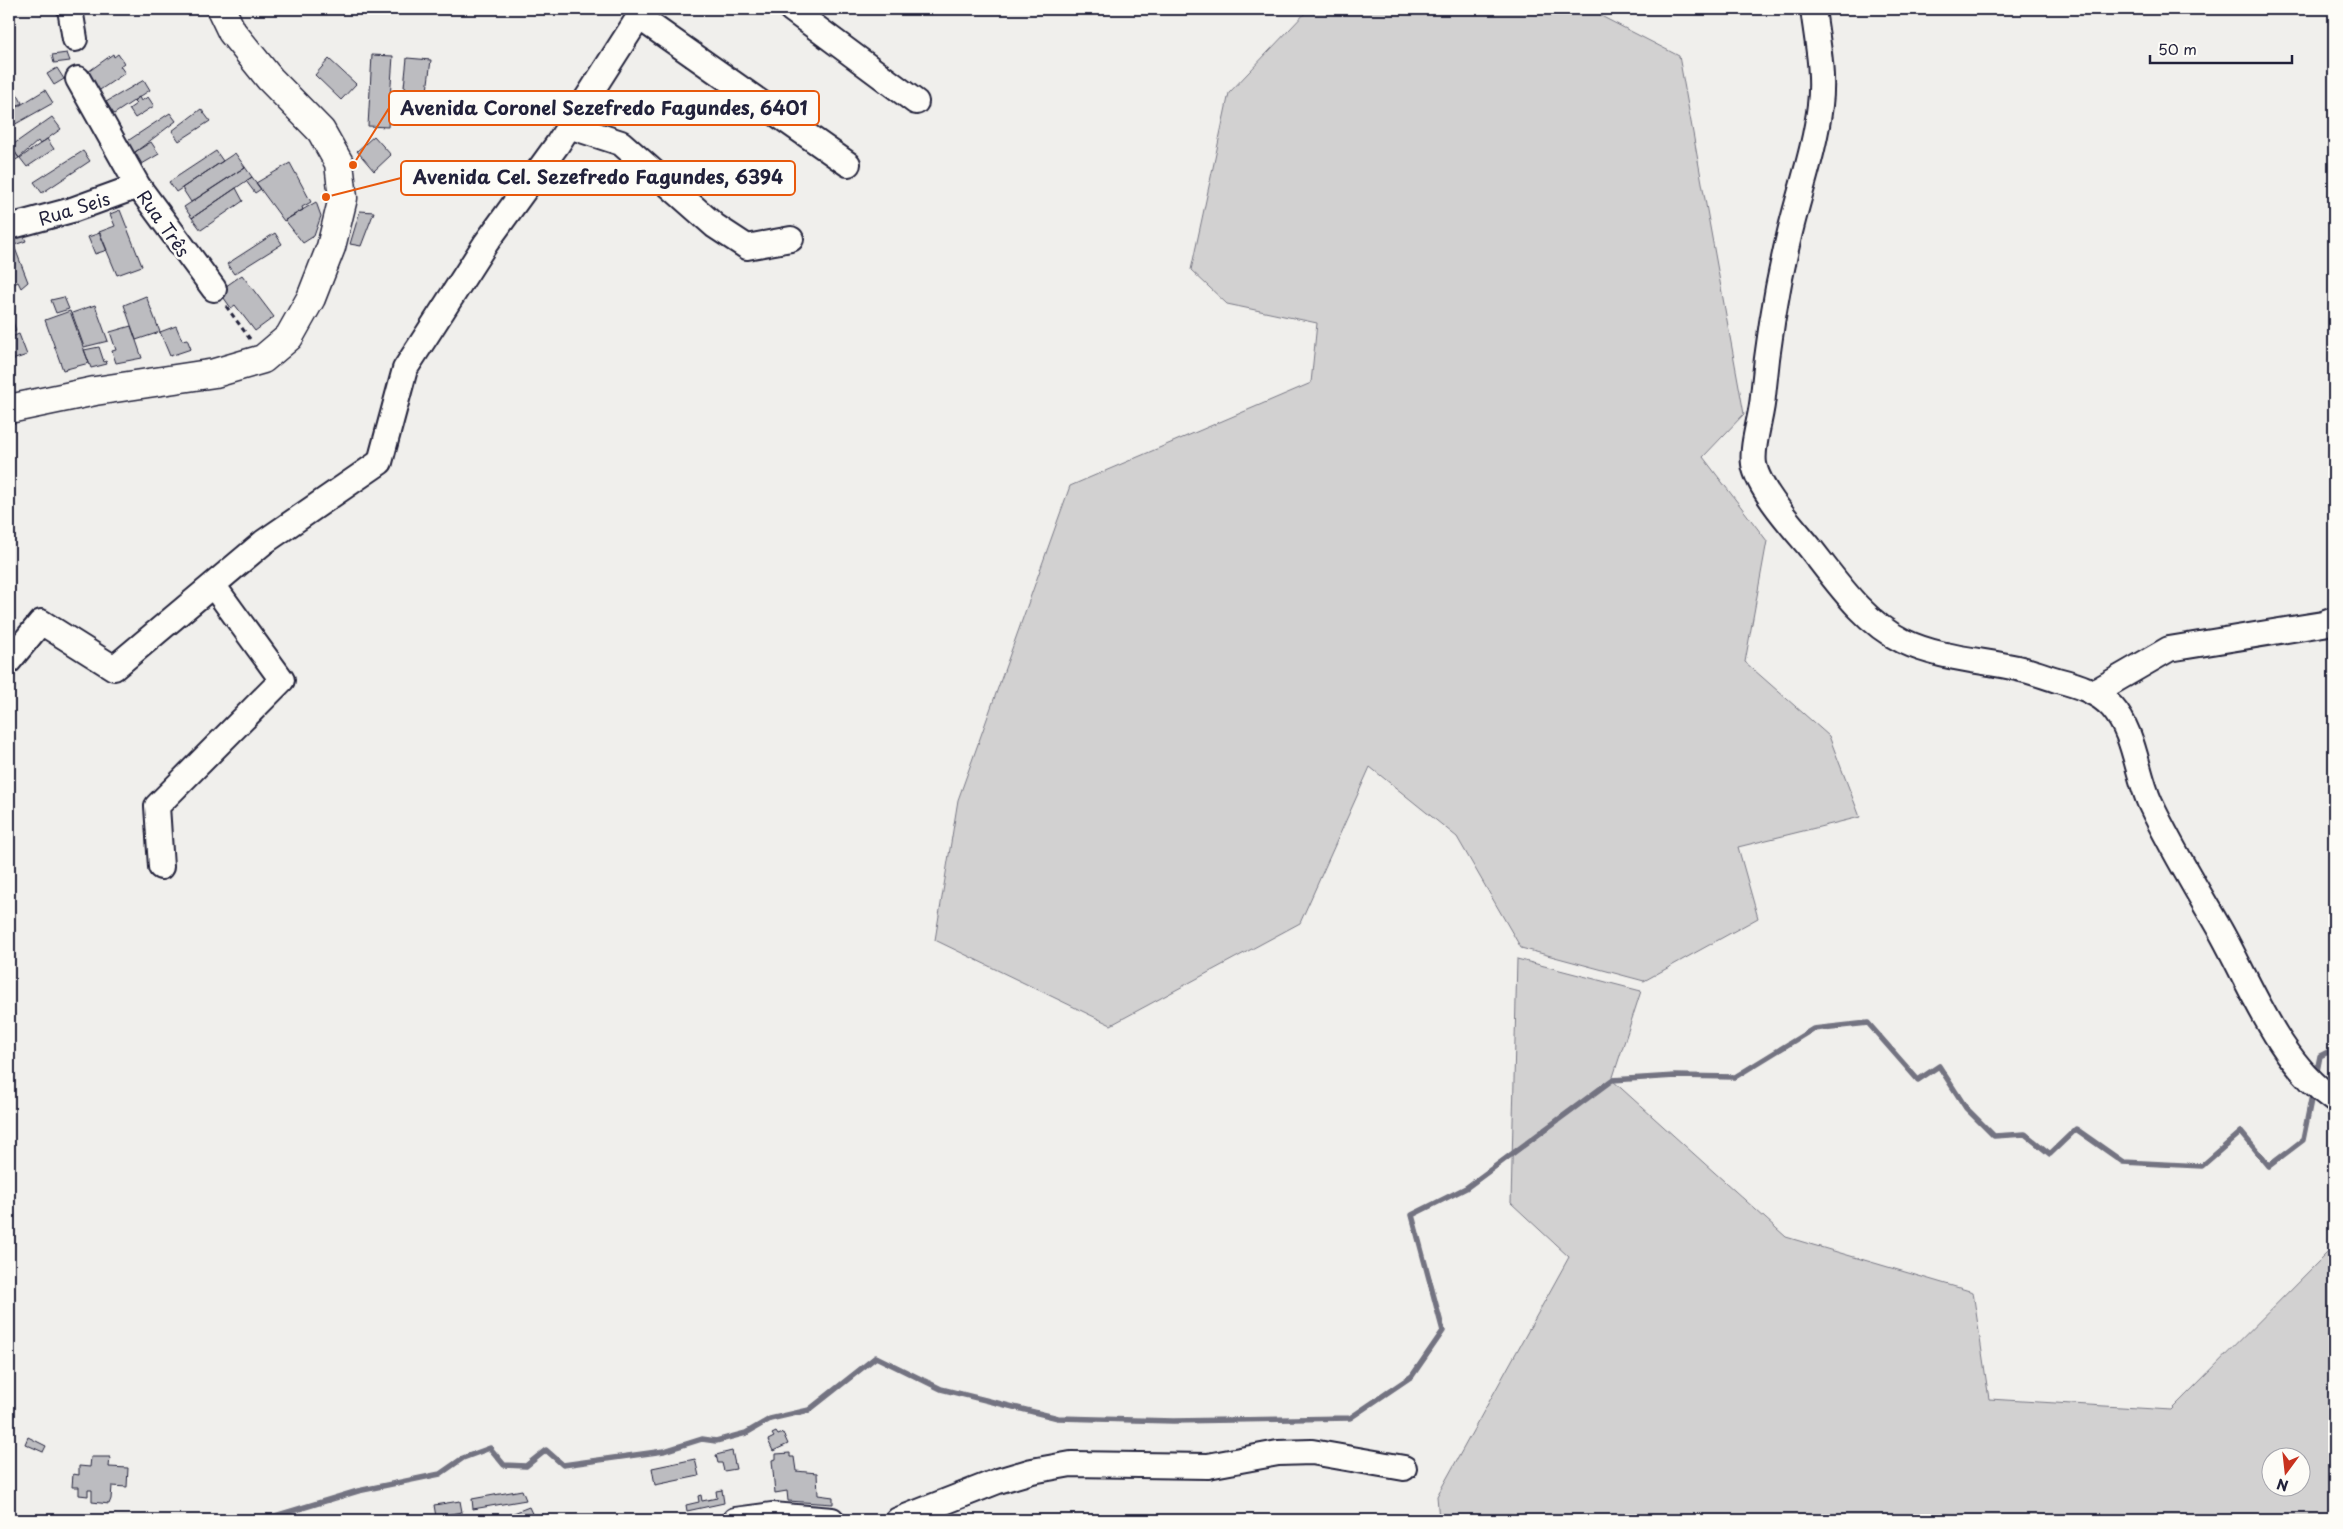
<svg xmlns="http://www.w3.org/2000/svg" width="2343" height="1529" font-family="'Playpen Sans',sans-serif">
	<rect width="100%" height="100%" fill="#f0efec"/>
	<filter id="ink" filterUnits="userSpaceOnUse"><feTurbulence type="fractalNoise" baseFrequency=".02" numOctaves="2"/><feDisplacementMap in="SourceGraphic" scale="10" xChannelSelector="R" yChannelSelector="G"/><feConvolveMatrix kernelMatrix="1 2 1 2 8 2 1 2 1" color-interpolation-filters="sRGB"/></filter>
	<g filter="url(#ink)">
		<path fill="#d2d1d1" stroke="#7a7a86" fill-rule="evenodd" d="M 1309,9 L 1601,9 L 1601,16 L 1679,56 L 1744,414 L 1703,457 L 1767,541 L 1745,662 L 1829,736 L 1860,817 L 1738,847 L 1758,918 L 1644,981 L 1521,948 L 1457,837 L 1370,767 L 1300,923 L 1111,1025 L 935,940 L 958,800 L 1070,486 L 1311,383 L 1317,323 L 1227,304 L 1191,270 L 1229,93 Z
			M 1517,959 L 1641,991 L 1612,1080 L 1786,1237 L 1973,1292 L 1989,1399 L 2171,1410 L 2334,1246 L 2334,1520 L 1439,1520 L 1437,1496 L 1569,1257 L 1511,1203 ZM 2270,1456 L 2300,1456 L 2300,1486 L 2270,1486 Z"/>
		<g fill="none" stroke-linecap="round" stroke-linejoin="round">
			<path stroke="#737381" stroke-width="5.5" d="M 2316,1076 L 2320,1056 L 2334,1049
				M 262,1520 L 358,1491 L 440,1474 L 463,1458 L 490,1448 L 504,1465 L 526,1466 L 546,1450 L 563,1465 L 664,1451 L 702,1439 L 716,1441 L 746,1433 L 770,1419 L 809,1410 L 876,1357 L 941,1389 L 1058,1418 L 1173,1421 L 1350,1418 L 1412,1376 L 1443,1331 L 1412,1215 L 1466,1188 L 1612,1080 L 1675,1076 L 1735,1077 L 1813,1029 L 1868,1023 L 1918,1080 L 1939,1066 L 1966,1108 L 1994,1136 L 2025,1134 L 2050,1154 L 2076,1129 L 2123,1162 L 2202,1166 L 2241,1132 L 2269,1166 L 2303,1140 L 2313,1090"/>
		</g>
		<path fill="#bcbcc0" stroke="#22223b" d="M 67,53 L 70,61 L 54,63 L 52,55 Z
			M 113,54 L 114,57 L 118,54 L 124,63 L 120,66 L 125,73 L 97,92 L 85,74 Z
			M 372,55 L 393,56 L 388,127 L 368,126 Z
			M 407,58 L 431,60 L 424,114 L 403,111 L 406,87 L 404,87 Z
			M 329,59 L 356,84 L 341,100 L 315,75 Z
			M 57,68 L 64,79 L 54,85 L 47,74 Z
			M 144,80 L 150,90 L 114,114 L 106,102 Z
			M 45,90 L 53,103 L 12,126 L 9,119 L 9,112 Z
			M 11,95 L 13,98 L 18,95 L 22,103 L 9,112 L 9,96 Z
			M 139,97 L 141,101 L 148,97 L 154,106 L 135,118 L 129,109 L 136,104 L 133,101 Z
			M 201,109 L 210,121 L 179,141 L 172,131 Z
			M 170,113 L 176,121 L 134,153 L 126,142 Z
			M 52,117 L 61,129 L 40,144 L 38,141 L 19,158 L 11,146 Z
			M 374,136 L 391,155 L 374,171 L 357,151 Z
			M 47,139 L 54,149 L 27,167 L 20,158 Z
			M 151,142 L 159,154 L 142,164 L 135,152 Z
			M 11,147 L 19,158 L 12,162 L 9,158 L 9,149 Z
			M 83,151 L 90,161 L 42,193 L 34,182 Z
			M 216,151 L 223,161 L 176,192 L 169,182 Z
			M 235,153 L 245,167 L 191,202 L 182,188 Z
			M 290,163 L 311,202 L 302,207 L 303,210 L 284,221 L 256,183 Z
			M 245,167 L 252,177 L 192,218 L 184,207 Z
			M 252,177 L 261,189 L 255,193 L 246,181 Z
			M 236,188 L 243,201 L 201,230 L 192,218 Z
			M 316,202 L 321,216 L 314,236 L 303,243 L 285,220 Z
			M 120,210 L 142,266 L 117,275 L 99,232 L 115,226 L 110,214 Z
			M 360,211 L 374,212 L 361,246 L 350,244 Z
			M 21,231 L 26,241 L 14,245 L 10,236 Z
			M 100,233 L 107,250 L 95,254 L 88,237 Z
			M 275,233 L 282,244 L 234,274 L 227,264 Z
			M 9,238 L 11,238 L 28,282 L 21,288 L 18,282 L 14,284 L 9,270 Z
			M 9,270 L 14,284 L 9,286 Z
			M 242,275 L 274,317 L 255,331 L 235,305 L 231,308 L 219,291 Z
			M 146,296 L 160,332 L 136,340 L 124,305 Z
			M 64,297 L 69,309 L 56,313 L 51,300 Z
			M 95,305 L 108,341 L 84,347 L 72,313 Z
			M 70,311 L 89,363 L 63,370 L 45,320 Z
			M 11,315 L 16,331 L 10,334 L 9,316 Z
			M 131,326 L 142,358 L 116,363 L 112,351 L 116,350 L 110,332 Z
			M 176,326 L 182,340 L 187,339 L 191,349 L 170,356 L 160,332 Z
			M 19,334 L 27,355 L 9,361 L 9,338 Z
			M 99,347 L 104,362 L 106,361 L 107,364 L 91,368 L 84,350 Z
			M 776,1432 L 778,1435 L 783,1433 L 788,1444 L 773,1451 L 768,1440 L 774,1437 L 772,1434 Z
			M 28,1437 L 46,1446 L 43,1452 L 25,1444 Z
			M 732,1451 L 736,1469 L 724,1471 L 722,1463 L 718,1463 L 716,1455 Z
			M 790,1453 L 790,1457 L 794,1457 L 796,1471 L 817,1473 L 818,1495 L 833,1497 L 833,1504 L 788,1501 L 787,1491 L 775,1493 L 772,1460 L 776,1459 L 776,1454 Z
			M 91,1457 L 110,1457 L 109,1467 L 128,1468 L 127,1487 L 112,1486 L 111,1499 L 109,1504 L 92,1502 L 92,1490 L 88,1490 L 88,1496 L 79,1495 L 79,1487 L 72,1487 L 73,1474 L 79,1475 L 79,1466 L 90,1467 Z
			M 695,1459 L 699,1476 L 655,1485 L 652,1468 Z
			M 522,1490 L 526,1500 L 473,1509 L 472,1499 Z
			M 722,1490 L 724,1503 L 687,1511 L 686,1505 L 699,1502 L 698,1496 L 701,1495 L 702,1501 L 717,1498 L 716,1491 Z
			M 460,1501 L 462,1512 L 436,1517 L 434,1505 Z
			M 529,1507 L 535,1520 L 496,1520 Z
			M 377,1515 L 380,1520 L 370,1520 L 369,1518 Z"/>
		<g fill="none" stroke-linecap="round" stroke-linejoin="round">
			<g stroke="#22223b" stroke-width="28">
				<path id="minor" d="M 70,9 L 75,39
					M 791,9 L 916,102
					M 1813,9 C 1817,40 1824,73 1820,105 C 1815,149 1800,190 1790,232 C 1777,286 1768,340 1763,396 C 1762,416 1751,445 1754,464 C 1758,488 1791,525 1807,544 C 1835,579 1862,621 1903,641 C 1938,658 1980,660 2017,668 C 2031,671 2044,676 2057,680 C 2077,685 2097,691 2112,707 C 2135,733 2136,772 2150,803 C 2170,846 2196,888 2220,930 C 2252,987 2278,1061 2334,1100
					M 639,17 L 848,164
					M 78,79 L 138,186 L 214,289
					M 569,126 L 621,143 L 715,226 L 747,247 L 791,239
					M 9,227 L 72,210 L 138,186
					M 9,661 L 41,622 L 114,668 L 264,542 L 380,462 L 405,369 L 486,243 L 557,145 L 644,9
					M 2093,693 L 2169,649 L 2323,624 L 2334,620
					M 161,867 L 157,806 L 282,680 L 213,585
					M 735,1520 L 772,1515 L 832,1520
					M 898,1520 L 998,1481 L 1032,1471 L 1071,1464 L 1208,1466 L 1278,1453 L 1312,1452 L 1404,1468"/>
			</g>
			<g stroke="#22223b" stroke-width="31">
				<path id="major" d="M 9,409 L 95,391 L 215,373 L 263,359 L 289,337 L 311,298 L 331,247 L 343,198 L 339,163 L 321,131 L 270,79 L 232,32 L 221,9"/>
			</g>
			<path stroke="#22223b" stroke-width="3" stroke-dasharray="5 4" stroke-linecap="butt" d="M 226,306 L 250,339"/>
			<use href="#minor" stroke="#fdfcf7" stroke-width="24"/>
			<use href="#major" stroke="#fdfcf7" stroke-width="28"/>
		</g>
	</g>
	<g text-anchor="middle" dominant-baseline="central" stroke-width="5" stroke-linejoin="round" paint-order="stroke">
		<g font-size="18" fill="#22223b" stroke="#fdfcf7">
			<text transform="translate(74 208) rotate(-17)">Rua Seis</text>
			<text transform="translate(164 223) rotate(55)">Rua Três</text>
		</g>
	</g>
	<path fill="none" stroke="#e8590c" stroke-width="2" d="M353 165L389 108M326 197L401 178"/>
	<g fill="#e8590c" stroke="#fdfcf7" stroke-width="2">
		<circle cx="353" cy="165" r="5"/>
		<circle cx="326" cy="197" r="5"/>
	</g>
	<g fill="#fdfcf7" stroke="#e8590c" stroke-width="2">
		<rect x="389" y="91" width="430" height="34" rx="5"/>
		<rect x="401" y="161" width="394" height="34" rx="5"/>
	</g>
	<g font-size="19" text-anchor="middle" font-weight="bold" fill="#22223b">
		<text x="604" y="115">Avenida Coronel Sezefredo Fagundes, 6401</text>
		<text x="598" y="184">Avenida Cel. Sezefredo Fagundes, 6394</text>
	</g>
	<rect width="2343" height="1529" fill="none" stroke="#fdfcf7" stroke-width="30"/>
	<rect x="15" y="15" width="2313" height="1499" fill="none" stroke="#22223b" stroke-width="2" filter="url(#ink)"/>
	<g transform="translate(2286 1472) rotate(195)"><circle r="24" fill="#fdfcf7" stroke="#a5a5ac"/>
	<path d="M0-4L9 19L0 12L-9 19Z" fill="#c8321e"/>
	<text y="-8" font-size="14" font-weight="bold" text-anchor="middle" fill="#22223b">N</text>
	</g>
	<path d="M2150 55v8h142v-8" fill="none" stroke="#22223b" stroke-width="2.5"/>
	<text x="2158" y="55" font-size="15" fill="#22223b" stroke="#fdfcf7" stroke-width="4" paint-order="stroke">50 m</text>
</svg>
